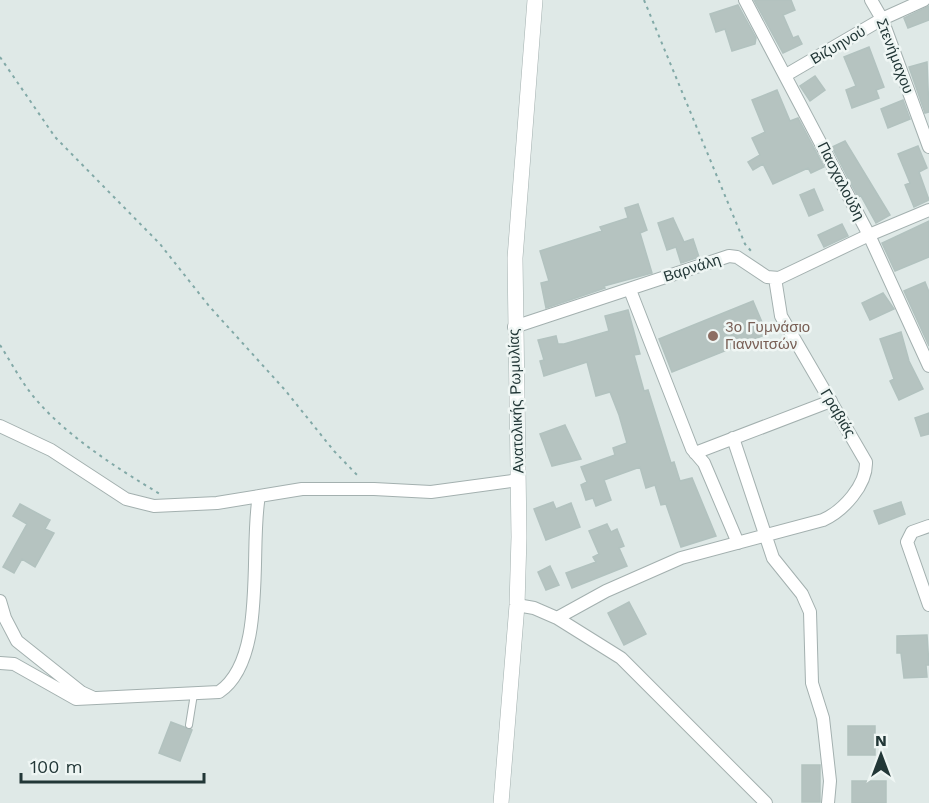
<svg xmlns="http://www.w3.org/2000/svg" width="929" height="803" font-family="'Work Sans',sans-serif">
	<rect width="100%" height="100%" fill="#dfe9e7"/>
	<path fill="#b5c3c0" stroke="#b2c2bf" stroke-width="1.5" d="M 754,0 L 791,0 L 795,10 L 783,15 L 793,38 L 798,36 L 802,44 L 783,53 Z
		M 738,5 L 756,38 L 755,44 L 732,51 L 725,29 L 716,32 L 710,14 Z
		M 929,6 L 929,20 L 908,28 L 904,18 Z
		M 869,47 L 884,87 L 876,90 L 879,98 L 852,108 L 846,90 L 856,86 L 844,57 Z
		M 927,62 L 929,112 L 925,113 L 909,67 Z
		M 815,76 L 825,90 L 810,101 L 800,86 Z
		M 777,90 L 790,121 L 798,118 L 824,167 L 811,173 L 808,168 L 773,184 L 763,164 L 753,170 L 748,162 L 760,155 L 752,138 L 765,132 L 752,100 Z
		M 903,100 L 910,119 L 888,128 L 881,109 Z
		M 845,141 L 890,215 L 876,223 L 861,196 L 858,197 L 832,147 Z
		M 918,146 L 927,168 L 919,172 L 929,200 L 914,207 L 905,185 L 910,183 L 898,154 Z
		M 814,189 L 823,210 L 809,216 L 800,195 Z
		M 638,204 L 647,230 L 640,233 L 652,273 L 604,286 L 605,288 L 546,308 L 541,283 L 549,281 L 540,251 L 602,231 L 600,227 L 628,218 L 625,208 Z
		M 673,218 L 684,242 L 693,239 L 699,257 L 681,263 L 676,247 L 667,250 L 658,223 Z
		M 929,221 L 929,257 L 895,271 L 882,243 Z
		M 842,224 L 848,236 L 824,247 L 818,235 Z
		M 925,282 L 929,292 L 929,346 L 904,291 Z
		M 883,293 L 894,309 L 870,320 L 862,303 Z
		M 753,301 L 767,334 L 672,372 L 659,339 Z
		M 628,310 L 640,354 L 634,355 L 644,391 L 648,390 L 671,463 L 674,462 L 680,481 L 692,478 L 716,536 L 681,547 L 666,504 L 661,505 L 655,485 L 646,488 L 640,467 L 604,480 L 611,500 L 596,506 L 593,498 L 586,500 L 581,485 L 587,482 L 581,467 L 615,455 L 613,448 L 627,443 L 619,415 L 610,392 L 596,396 L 587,362 L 544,376 L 540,361 L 544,360 L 538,340 L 556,336 L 558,344 L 564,344 L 609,331 L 605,316 Z
		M 901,332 L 909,361 L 923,389 L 899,400 L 890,381 L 894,379 L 880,339 Z
		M 929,413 L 929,434 L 921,436 L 915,418 Z
		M 565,425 L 581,459 L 552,466 L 540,434 Z
		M 553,502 L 556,509 L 571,503 L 580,527 L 546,540 L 534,509 Z
		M 901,502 L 905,514 L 879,524 L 874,511 Z
		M 20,504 L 50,520 L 45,529 L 54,533 L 35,567 L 22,559 L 14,573 L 3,567 L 27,524 L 13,516 Z
		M 607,524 L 611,532 L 617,529 L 624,546 L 619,548 L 627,566 L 572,588 L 566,573 L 596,562 L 593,557 L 599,554 L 589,531 Z
		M 550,566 L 559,585 L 546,590 L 538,572 Z
		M 629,602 L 646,634 L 624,645 L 608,613 Z
		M 927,635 L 929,665 L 926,665 L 927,677 L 904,678 L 901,653 L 897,653 L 897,636 Z
		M 171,722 L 192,730 L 180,761 L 159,753 Z
		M 848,726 L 875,726 L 875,755 L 848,755 Z
		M 802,765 L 820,765 L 820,802 L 802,802 Z
		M 852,781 L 886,781 L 886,803 L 852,803 Z"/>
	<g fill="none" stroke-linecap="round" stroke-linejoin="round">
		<g stroke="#a3b0af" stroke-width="8">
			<path id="service" d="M 189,725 L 194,694"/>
		</g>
		<g stroke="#a3b0af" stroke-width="14">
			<path id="minor" d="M 745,0 L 869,235 L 929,366
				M 871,0 L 882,19 L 929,147
				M 786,75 L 882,19 L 924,0
				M 630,290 L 692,449 L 704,463 L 738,543
				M 514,327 L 729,256 L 737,257 L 767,277 L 779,278 L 869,235 L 929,210
				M 0,426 L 51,450 L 126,499 L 154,506 L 217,503 L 302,489 L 374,489 L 431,492 L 519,480
				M 733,438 L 773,558 L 802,594 L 810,612 L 812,683 L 823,718 L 830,781 L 828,803
				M 695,453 L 831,401
				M 929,526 L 912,532 L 907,542 L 929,605
				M 0,601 L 5,618 L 17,641 L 81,692 L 94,698
				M 517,605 L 534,608 L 557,618 L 606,591 L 681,558 L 823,520 C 843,511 867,485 866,462 L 781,316 L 775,278
				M 557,618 L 621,658 L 766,803
				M 0,663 L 14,664 L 76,699 L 219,692 C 268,659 249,547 259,496"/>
		</g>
		<g stroke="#a3b0af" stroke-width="16">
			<path id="tertiary" d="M 501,803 L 517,605 L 519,537 L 515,258 L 535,0"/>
		</g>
		<path stroke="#82a9a7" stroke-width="2" stroke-dasharray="3 4.5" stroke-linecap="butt" d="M 644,0 L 745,244 L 751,251
			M 0,57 L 55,137 L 160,244 L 209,306 L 285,390 L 334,451 L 360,478
			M 0,345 C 9,359 17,374 27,388 C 58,431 115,467 160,494"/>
		<use href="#service" stroke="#fff" stroke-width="6"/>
		<use href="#minor" stroke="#fff" stroke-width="12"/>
		<use href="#tertiary" stroke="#fff" stroke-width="15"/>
	</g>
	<circle fill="#8d6e63" stroke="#eff6f4" stroke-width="2" cx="713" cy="336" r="6"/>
	<g text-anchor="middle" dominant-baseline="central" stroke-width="5" stroke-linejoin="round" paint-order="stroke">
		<g font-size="15" fill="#223737" stroke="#eff6f4">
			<text transform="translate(838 45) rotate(-30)">Βιζυηνού</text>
			<text transform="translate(895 56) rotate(69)">Στενήμαχου</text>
			<text transform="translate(841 181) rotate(63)">Πασχαλούδη</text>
			<text transform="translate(692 268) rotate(-18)">Βαρνάλη</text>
			<text transform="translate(516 401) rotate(-92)">Ανατολικής Ρωμυλίας</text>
			<text transform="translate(838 413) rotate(59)">Γραβιάς</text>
		</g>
		<g font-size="15" fill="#785e54" stroke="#eff6f4" text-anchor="start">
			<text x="725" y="327">3ο Γυμνάσιο<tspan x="725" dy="17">Γιαννιτσών</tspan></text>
		</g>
	</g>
	<g transform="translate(881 755)" stroke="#eff6f4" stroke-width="4.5" paint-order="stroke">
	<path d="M0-4.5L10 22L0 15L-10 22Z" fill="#223737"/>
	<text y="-9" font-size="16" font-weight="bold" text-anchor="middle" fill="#223737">N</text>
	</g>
	<path d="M21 773v9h183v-9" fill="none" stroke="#223737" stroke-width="3"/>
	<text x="30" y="773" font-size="18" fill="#223737" stroke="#eff6f4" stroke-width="4.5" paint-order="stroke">100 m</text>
</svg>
